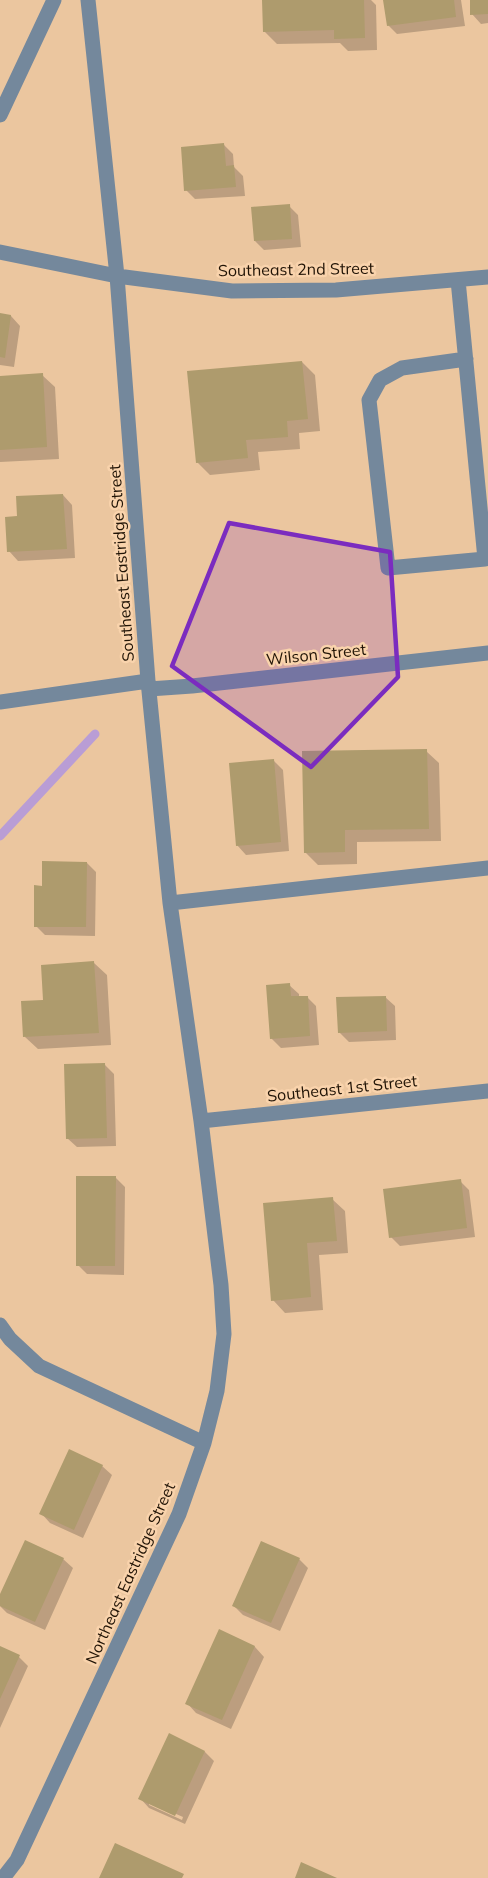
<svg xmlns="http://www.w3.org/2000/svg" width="488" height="1878" font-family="Mulish,sans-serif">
	<rect width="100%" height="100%" fill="#ebc69f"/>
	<path fill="#0003" fill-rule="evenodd" d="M 263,0 L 371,0 L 376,5 L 377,50 L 348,51 L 340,43 L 277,44 L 264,31 Z
		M 385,0 L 461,0 L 465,26 L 397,34 L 388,25 Z
		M 471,0 L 488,0 L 488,23 L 481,24 L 472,14 Z
		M 224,145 L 233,154 L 234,167 L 243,176 L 245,196 L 195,199 L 186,190 Z
		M 289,206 L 298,215 L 301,247 L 264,250 L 255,241 Z
		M 0,315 L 11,316 L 20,326 L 14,367 L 0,365 Z
		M 302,362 L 315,375 L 320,431 L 299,433 L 300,449 L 258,452 L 260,470 L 210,475 L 197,462 Z
		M 42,375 L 55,387 L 59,459 L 0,462 L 0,377 Z
		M 63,495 L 72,505 L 75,558 L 18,561 L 9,551 L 18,518 Z
		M 426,751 L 439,763 L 441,841 L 357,842 L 357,864 L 318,865 L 305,852 Z
		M 274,761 L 283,770 L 289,851 L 246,855 L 237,845 Z
		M 87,863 L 96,872 L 95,936 L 45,935 L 36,926 Z
		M 94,963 L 107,975 L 111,1045 L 38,1049 L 25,1037 L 45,1001 Z
		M 289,985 L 299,994 L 299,998 L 307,997 L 316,1006 L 319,1045 L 281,1048 L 271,1038 Z
		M 385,997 L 395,1006 L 396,1040 L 349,1042 L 339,1032 Z
		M 105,1065 L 114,1074 L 116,1146 L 77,1147 L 67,1138 Z
		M 116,1178 L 125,1187 L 124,1275 L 87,1274 L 78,1265 Z
		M 460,1181 L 469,1190 L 475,1237 L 400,1246 L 391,1237 Z
		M 332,1199 L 345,1211 L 348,1253 L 319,1255 L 323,1310 L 285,1313 L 273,1300 Z
		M 102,1466 L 112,1475 L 83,1538 L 50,1523 L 41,1513 Z
		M 63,1559 L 73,1568 L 45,1630 L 7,1613 L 0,1606 L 0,1598 Z
		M 299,1559 L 308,1568 L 280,1631 L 243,1615 L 234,1606 Z
		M 220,1631 L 255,1647 L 264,1657 L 231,1729 L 196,1713 L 187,1703 Z
		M 0,1648 L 19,1657 L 28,1666 L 0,1728 Z
		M 169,1735 L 205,1752 L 214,1761 L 185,1824 L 149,1808 L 140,1798 ZM 149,1802 L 183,1817 L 182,1820 L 149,1805 Z"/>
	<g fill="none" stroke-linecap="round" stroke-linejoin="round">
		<path stroke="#b99dd5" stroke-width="9" d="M 0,836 L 95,734"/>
	</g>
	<path fill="#ae9b6d" d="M 262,0 L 364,0 L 365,38 L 334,39 L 334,30 L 263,32 Z
		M 383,0 L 454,0 L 456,17 L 387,26 Z
		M 470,0 L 488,0 L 488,14 L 470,15 Z
		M 224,143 L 226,166 L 234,165 L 236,187 L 184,191 L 181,147 Z
		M 290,204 L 292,239 L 254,241 L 251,207 Z
		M 0,313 L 11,315 L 5,358 L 0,357 Z
		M 302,361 L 308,419 L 287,421 L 288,437 L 246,440 L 248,458 L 196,463 L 187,371 Z
		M 43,373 L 47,447 L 0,450 L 0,376 Z
		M 63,494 L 67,549 L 7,552 L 5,517 L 17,516 L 16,496 Z
		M 427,749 L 429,829 L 345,830 L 345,852 L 304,853 L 302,751 Z
		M 274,759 L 281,842 L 236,846 L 229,763 Z
		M 42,861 L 87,862 L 86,927 L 34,927 L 34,885 L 42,886 Z
		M 94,961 L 99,1033 L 23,1037 L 21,1001 L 43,1000 L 41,965 Z
		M 290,983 L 291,996 L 308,996 L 310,1036 L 270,1039 L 266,985 Z
		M 386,996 L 387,1031 L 338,1033 L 336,997 Z
		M 105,1063 L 107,1138 L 66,1139 L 64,1064 Z
		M 76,1176 L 116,1176 L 115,1266 L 76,1266 Z
		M 461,1179 L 467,1228 L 389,1238 L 383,1189 Z
		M 333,1197 L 337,1241 L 307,1243 L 311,1297 L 271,1301 L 263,1203 Z
		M 69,1449 L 103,1465 L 74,1530 L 39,1514 Z
		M 25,1540 L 64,1558 L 35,1622 L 0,1606 L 0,1594 Z
		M 261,1541 L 300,1558 L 271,1623 L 232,1606 Z
		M 219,1629 L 255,1646 L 222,1720 L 185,1704 Z
		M 0,1646 L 20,1655 L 0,1699 Z
		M 169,1733 L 205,1751 L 175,1816 L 138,1799 Z
		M 115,1843 L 184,1874 L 182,1878 L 99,1878 Z
		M 301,1862 L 337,1878 L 295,1878 Z"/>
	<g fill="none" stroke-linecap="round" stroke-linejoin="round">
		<path stroke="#74889c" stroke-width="15" d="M 0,115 L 54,0
			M 0,252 L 117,276 L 232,291 L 336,290 L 488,277
			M 458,280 C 467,373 476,466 485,559 L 388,568 L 369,400 L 380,380 L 402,368 L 466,359
			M 149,689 L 192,686 L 488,653
			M 0,702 L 148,681
			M 170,903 L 488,868
			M 201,1121 L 488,1091
			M 0,1325 L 10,1339 L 39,1366 L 204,1443
			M 3,1878 L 17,1860 L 179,1514 L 204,1443 L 217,1391 L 224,1334 L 221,1285 L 201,1121 L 170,903 L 148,681 L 117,276 L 88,0"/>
	</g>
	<path fill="#7b2cbf" fill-opacity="0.2" stroke="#7b2cbf" stroke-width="4.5" stroke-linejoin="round" d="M 229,523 L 390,552 L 398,677 L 311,767 L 172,666 Z"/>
	<g text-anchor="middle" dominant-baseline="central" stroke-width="5" stroke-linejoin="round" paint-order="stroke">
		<g font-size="16" fill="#201305" stroke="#f9d3ac">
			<text transform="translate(296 269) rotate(-1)">Southeast 2nd Street</text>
			<text transform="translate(121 563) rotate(-94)">Southeast Eastridge Street</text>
			<text transform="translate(316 654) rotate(-6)">Wilson Street</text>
			<text transform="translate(342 1088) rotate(-6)">Southeast 1st Street</text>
			<text transform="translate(130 1573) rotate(-66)">Northeast Eastridge Street</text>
		</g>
	</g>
</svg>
